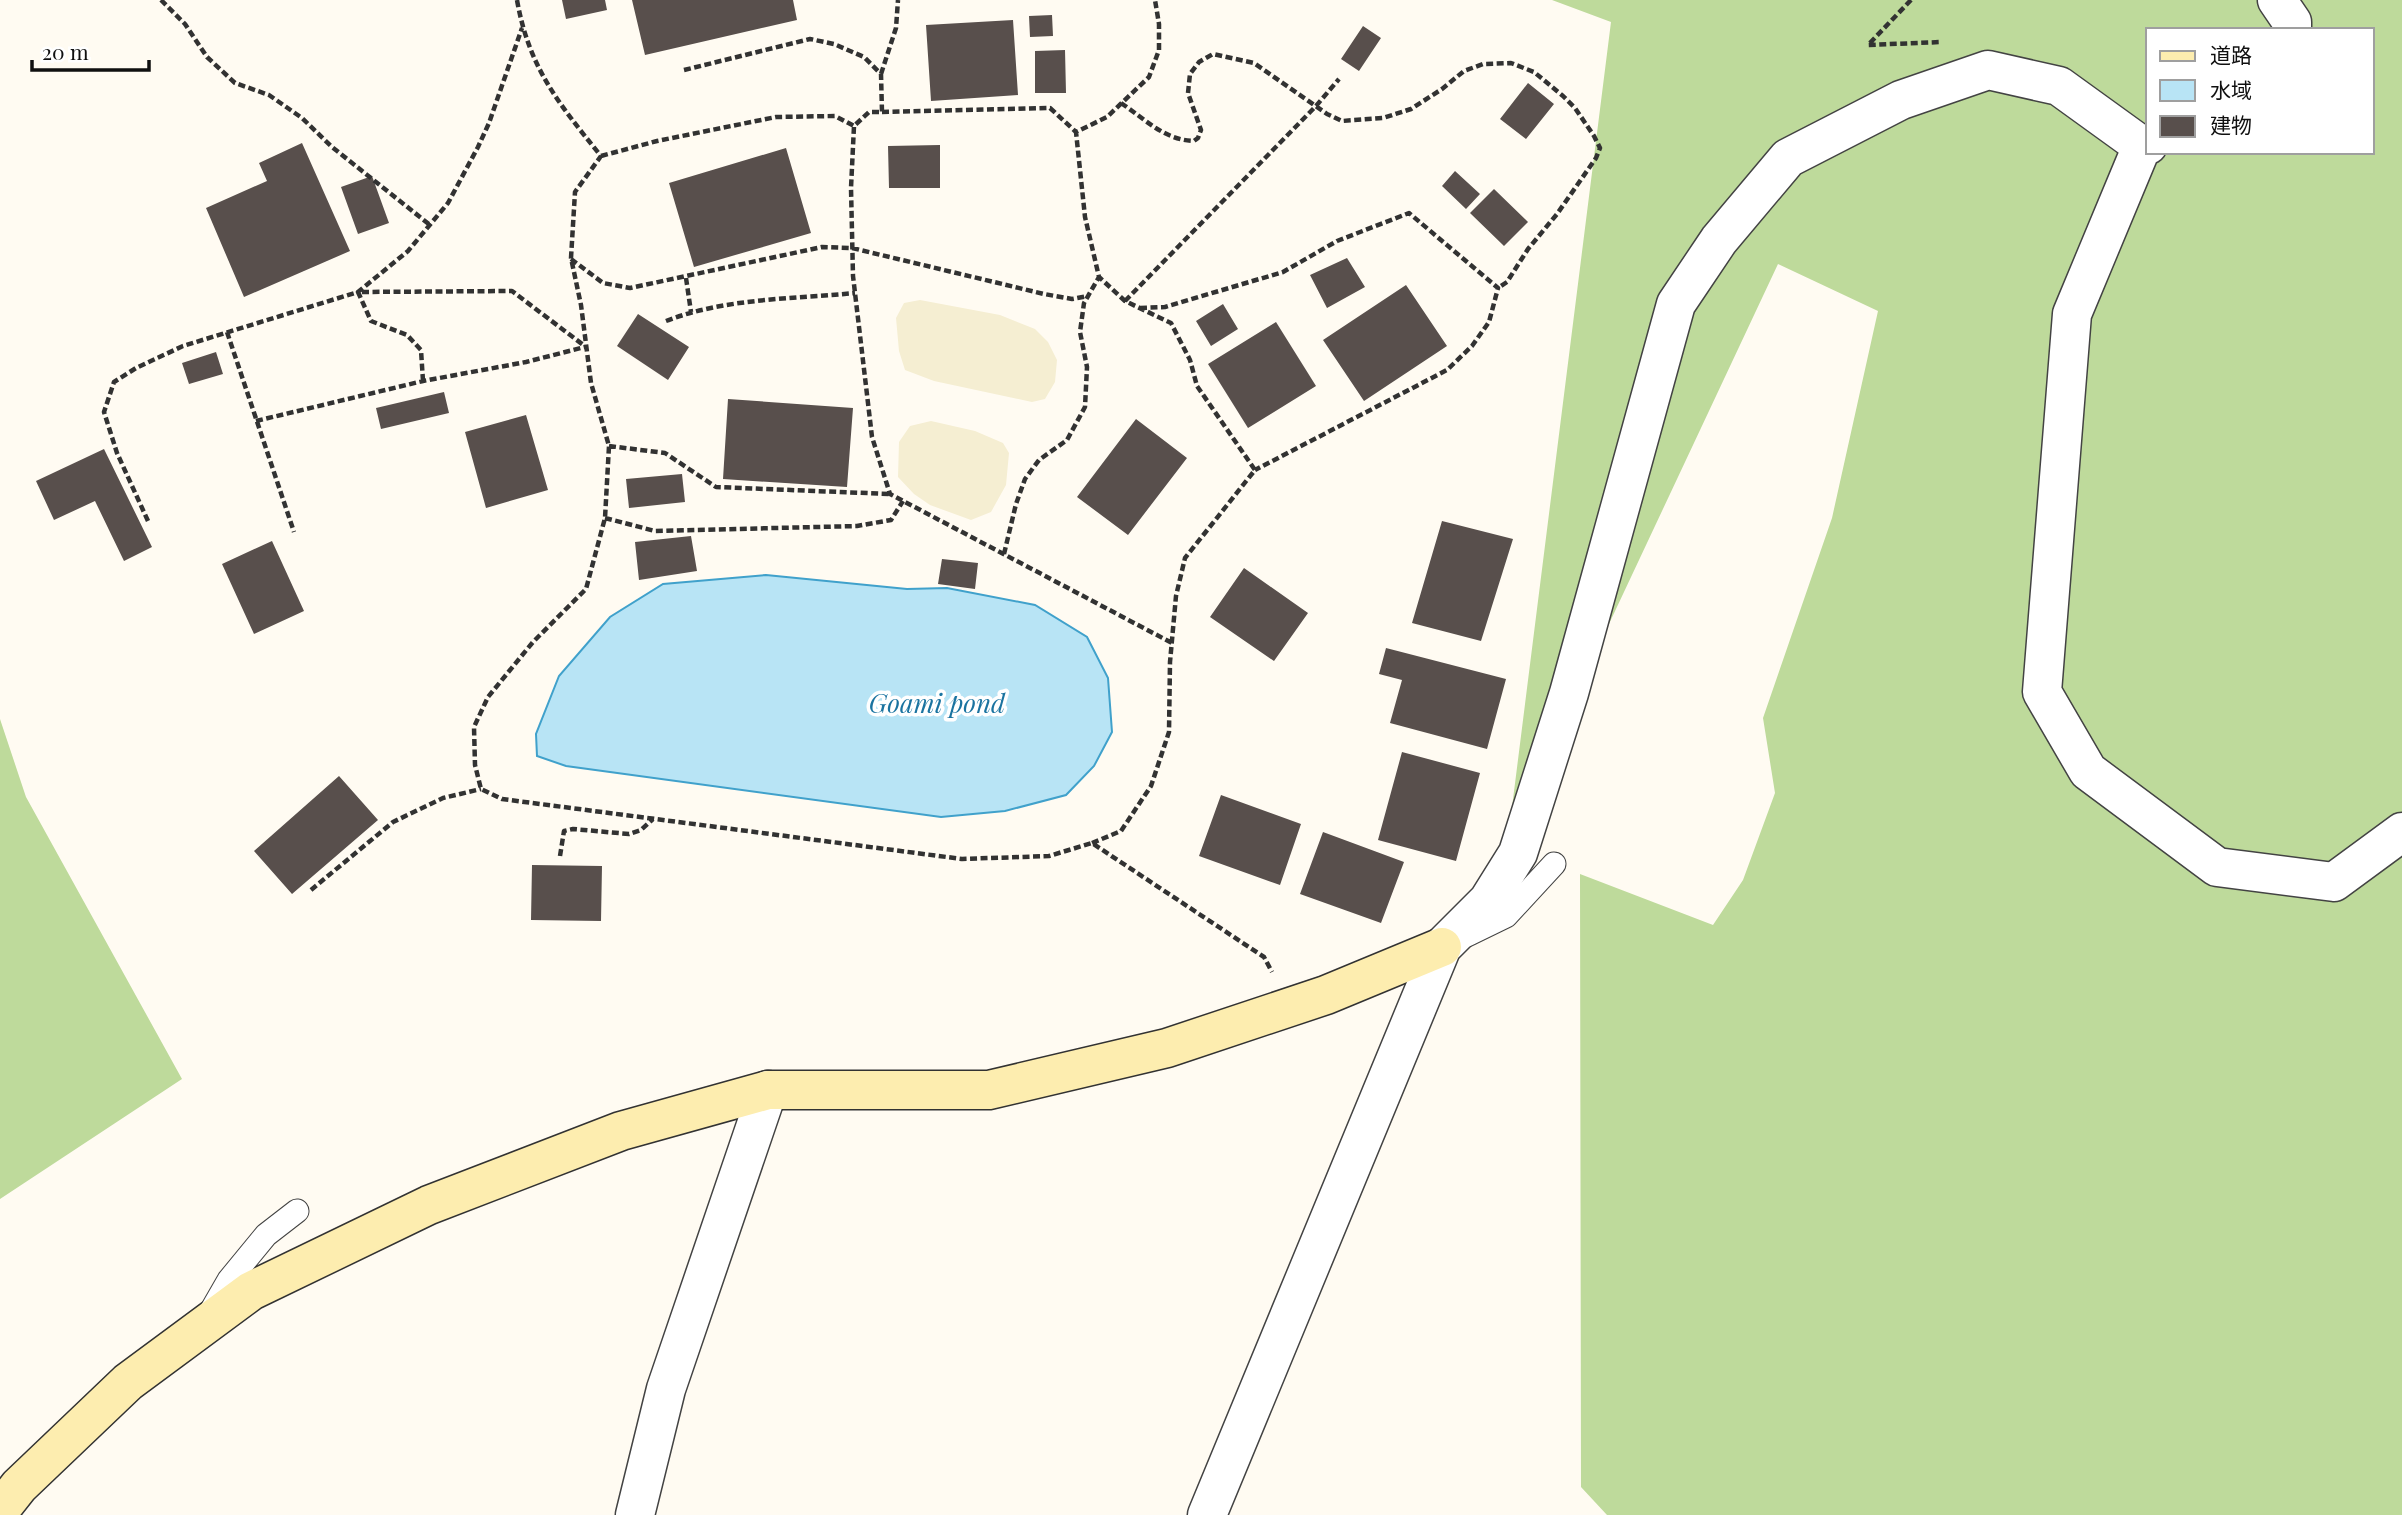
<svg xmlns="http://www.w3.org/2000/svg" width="2402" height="1515" font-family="'Playfair Display','Noto Sans JP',serif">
	<rect width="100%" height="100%" fill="#fffbf2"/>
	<path fill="#f5eed2" d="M 920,300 L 1000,315 L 1035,329 L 1048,342 L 1057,360 L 1055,382 L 1045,399 L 1032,402 L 934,381 L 905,370 L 899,351 L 896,318 L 904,303 Z
		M 931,421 L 975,431 L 1003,443 L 1009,453 L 1006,485 L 991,512 L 971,520 L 930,505 L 914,494 L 898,477 L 899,442 L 910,426 Z"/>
	<path fill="#beda9b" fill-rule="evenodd" d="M 1552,0 L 2402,0 L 2402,1515 L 1607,1515 L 1581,1487 L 1580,874 L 1713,925 L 1743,880 L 1775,793 L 1763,718 L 1832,518 L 1878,311 L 1778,264 L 1508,839 L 1611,22 ZM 2148,30 L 2372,30 L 2372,152 L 2148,152 Z
		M 0,719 L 26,797 L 182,1079 L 0,1199 Z"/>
	<path fill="#b8e4f5" stroke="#40a1cb" stroke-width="2" d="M 766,575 L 907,589 L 947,588 L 1035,605 L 1087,637 L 1108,678 L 1112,732 L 1094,766 L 1066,795 L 1005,811 L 941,817 L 566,766 L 537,756 L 536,734 L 559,676 L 610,617 L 663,584 Z"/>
	<path fill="#584f4c" d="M 562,0 L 605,0 L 607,10 L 566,19 Z
		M 632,0 L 793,0 L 797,20 L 645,55 Z
		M 1052,15 L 1053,36 L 1030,37 L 1029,16 Z
		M 1013,20 L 1018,95 L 931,101 L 926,25 Z
		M 1363,26 L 1381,38 L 1359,71 L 1341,59 Z
		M 1065,50 L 1066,93 L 1035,93 L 1035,51 Z
		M 1528,83 L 1554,104 L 1526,139 L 1500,119 Z
		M 302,143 L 350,251 L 244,297 L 206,208 L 267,181 L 259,163 Z
		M 940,145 L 940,188 L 889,188 L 888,146 Z
		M 786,148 L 811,233 L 694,267 L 669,183 Z
		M 1455,171 L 1480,194 L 1466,209 L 1442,186 Z
		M 372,176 L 389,223 L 358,234 L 341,187 Z
		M 1494,189 L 1528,222 L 1504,246 L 1470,213 Z
		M 1347,258 L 1365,287 L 1327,308 L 1310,275 Z
		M 1406,285 L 1447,346 L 1364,401 L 1323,340 Z
		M 1223,304 L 1238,329 L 1211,346 L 1196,321 Z
		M 638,314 L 689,347 L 668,380 L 617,346 Z
		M 1276,322 L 1316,386 L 1248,428 L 1208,364 Z
		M 216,352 L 223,374 L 189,384 L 182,363 Z
		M 444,392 L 449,413 L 381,429 L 376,408 Z
		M 728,399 L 853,408 L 847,487 L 723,479 Z
		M 526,415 L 548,490 L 486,508 L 465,432 Z
		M 1136,419 L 1187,458 L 1128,535 L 1077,497 Z
		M 104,449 L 152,547 L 124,561 L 95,501 L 54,520 L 36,481 Z
		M 682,474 L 685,502 L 629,508 L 626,479 Z
		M 1442,521 L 1513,539 L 1481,641 L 1412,623 Z
		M 691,536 L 697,571 L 639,580 L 635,542 Z
		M 272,541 L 304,611 L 254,634 L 222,564 Z
		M 942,559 L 978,563 L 975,589 L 938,584 Z
		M 1244,568 L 1308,613 L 1274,661 L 1210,617 Z
		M 1386,648 L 1506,679 L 1487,749 L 1390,723 L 1402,680 L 1379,674 Z
		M 1402,752 L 1480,773 L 1456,861 L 1378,840 Z
		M 339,776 L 378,820 L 292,894 L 254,851 Z
		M 1221,795 L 1301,824 L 1280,885 L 1199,856 Z
		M 1323,832 L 1404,862 L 1381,923 L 1300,894 Z
		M 532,865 L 602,866 L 601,921 L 531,920 Z"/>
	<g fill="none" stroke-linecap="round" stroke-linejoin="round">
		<g stroke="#434343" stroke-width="25">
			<path id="lane" d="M 1467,935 L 1506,916 L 1554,864
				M 210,1313 L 229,1280 L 266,1235 L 297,1211"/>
		</g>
		<g stroke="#434343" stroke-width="41">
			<path id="street" d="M 2277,0 L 2292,22 L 2292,30
				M 2142,146 L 2072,314 L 2042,692 L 2088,771 L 2217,867 L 2334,882 L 2402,832
				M 635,1515 L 666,1389 L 768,1090
				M 1207,1515 L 1442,947 L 1488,901 L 1518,853 L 1569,693 L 1676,304 L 1719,240 L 1788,158 L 1901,100 L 1988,70 L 2059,86 L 2142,146 L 2148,145"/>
		</g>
		<g stroke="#323232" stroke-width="41">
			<path id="secondary" d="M 0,1510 L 19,1486 L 128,1382 L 251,1291 L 429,1205 L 621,1131 L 768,1090 L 989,1090 L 1167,1048 L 1326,995 L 1442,947"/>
		</g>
		<path stroke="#323232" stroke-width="4.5" stroke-dasharray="7 3.5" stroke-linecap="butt" d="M 161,0 L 185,24 L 207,57 L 235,83 L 269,95 L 302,118 L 332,147 L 430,225
			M 517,0 C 529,68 559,104 601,156 L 575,192 L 571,258 L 581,305 L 591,383 L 609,446 L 605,518 L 586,589 L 533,642 L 488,697 L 474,727 L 475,765 L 481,789 L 502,799 L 962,859 L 1049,856 L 1092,843 L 1264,957 L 1272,972
			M 1911,0 L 1868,45 L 1941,42
			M 684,70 L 810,39 L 834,44 L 864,57 L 881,74 L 882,112 L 869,112 L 854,126 L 851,188 L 853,276 L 872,437 L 890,494 L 1172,643
			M 881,74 L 896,28 L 898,0
			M 1121,103 C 1145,119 1164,140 1194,141 L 1198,138 L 1201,130 L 1188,93 L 1190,74 L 1199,62 L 1213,54 L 1254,63 L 1327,114 L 1342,121 L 1383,118 L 1411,109 L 1442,89 L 1464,71 L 1483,64 L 1511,63 L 1534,72 L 1563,96 L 1575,108 L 1594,136 L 1600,148 L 1596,158 L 1557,214 L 1528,249 L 1507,282 L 1498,288
			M 882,112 L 1050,108 L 1076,132
			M 601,156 L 657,141 L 776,117 L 835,116 L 854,126
			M 571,259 L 603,283 L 630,288 L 822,247 L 852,248 L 1044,294 L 1072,299 L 1088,296
			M 686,278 L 691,312
			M 1125,301 L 1316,106 L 1339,79
			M 1140,308 L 1165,307 L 1283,272 L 1337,241 L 1409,213 L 1498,288 L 1489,322 L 1472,346 L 1447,370 L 1255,470
			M 666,321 C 725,298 793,299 855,293
			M 227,332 L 294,532
			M 423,381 L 421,350 L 407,335 L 371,321 L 358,292 L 512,291 L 586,347
			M 256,421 L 423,381 L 526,362 L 585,347
			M 609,446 L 665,453 L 716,487 L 890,494
			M 605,518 L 655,531 L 857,526 L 891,520 L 903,501
			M 148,521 L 117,453 L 104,412 L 114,382 L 136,368 L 183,346 L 358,292 L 408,251 L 448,203 L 478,147 L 489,123 L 522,28
			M 1004,554 L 1016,504 L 1025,479 L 1039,460 L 1067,440 L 1085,407 L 1087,367 L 1080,332 L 1084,303 L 1099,277
			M 1092,843 L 1121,831 L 1151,786 L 1169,732 L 1170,662 L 1176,596 L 1185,558 L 1255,470 L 1197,386 L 1190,360 L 1171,323 L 1125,301 L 1099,277 L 1085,217 L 1076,132 L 1107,117 L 1149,77 L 1159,50 L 1159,24 L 1155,0
			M 560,856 L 564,831 L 573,829 L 629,834 L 641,830 L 653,819
			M 311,890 L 393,822 L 443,798 L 481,789"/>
		<use href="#lane" stroke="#fff" stroke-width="23"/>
		<use href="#street" stroke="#fff" stroke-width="38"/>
		<use href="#secondary" stroke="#fdedaf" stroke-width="38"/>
	</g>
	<g text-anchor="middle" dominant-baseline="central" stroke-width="7" stroke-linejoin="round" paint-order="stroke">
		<g font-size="26" font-style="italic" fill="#1a73a0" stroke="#fff">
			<text x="937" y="702">Goami pond</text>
		</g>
	</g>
	<rect x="2146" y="28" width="228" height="126" fill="#ffffff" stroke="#9f9f9f" stroke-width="2"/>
	<rect x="2160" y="51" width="35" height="10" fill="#fdedaf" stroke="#9f9f9f" stroke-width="2"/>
	<text x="2210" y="63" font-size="21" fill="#101010">道路</text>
	<rect x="2160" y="80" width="35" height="21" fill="#b8e4f5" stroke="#9f9f9f" stroke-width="2"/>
	<text x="2210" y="98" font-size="21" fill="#101010">水域</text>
	<rect x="2160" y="116" width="35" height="21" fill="#584f4c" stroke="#9f9f9f" stroke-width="2"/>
	<text x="2210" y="133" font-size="21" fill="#101010">建物</text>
	<path d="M32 60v10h117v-10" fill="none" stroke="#101010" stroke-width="3.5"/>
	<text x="42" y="60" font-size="21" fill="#101010" stroke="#ffffff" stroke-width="5" paint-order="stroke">20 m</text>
</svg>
